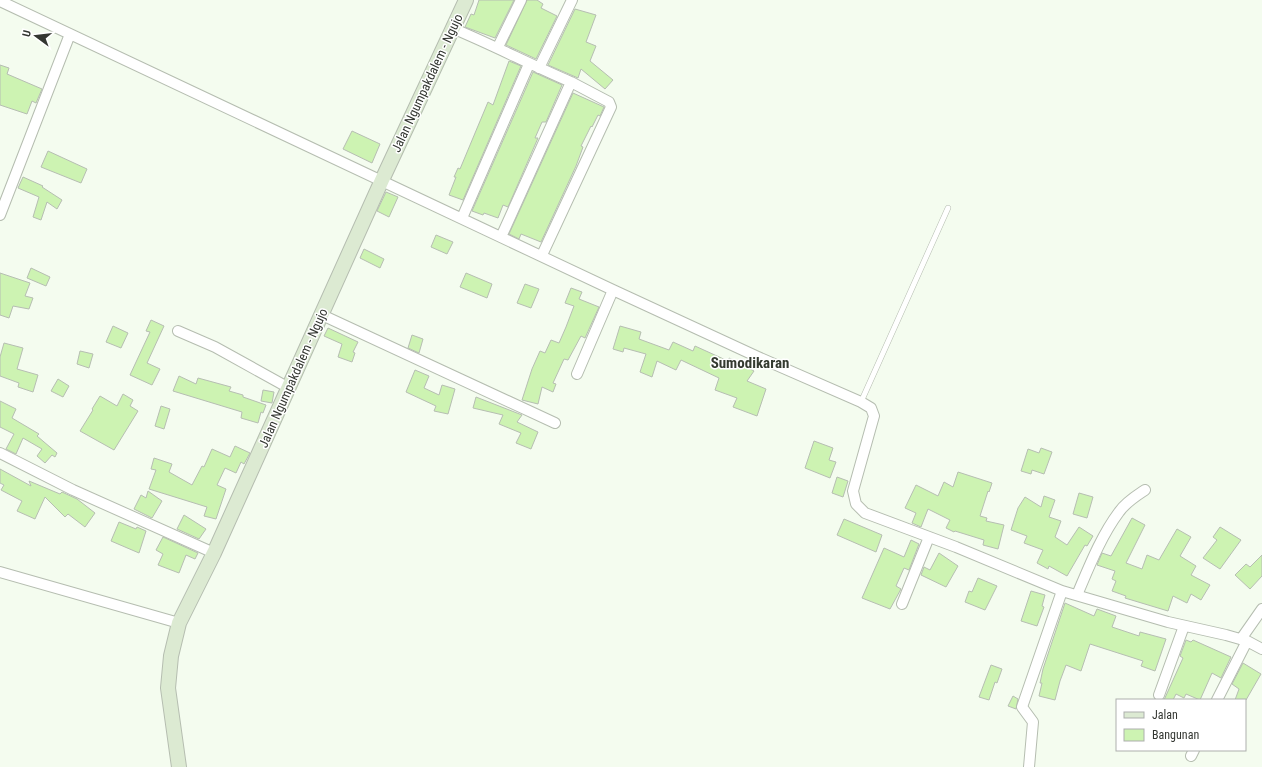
<svg xmlns="http://www.w3.org/2000/svg" width="1262" height="767" font-family="'Roboto Condensed',sans-serif">
	<rect width="100%" height="100%" fill="#f4fcef"/>
	<path fill="#cdf3b2" stroke="#b6beb2" d="M 479,0 L 514,0 L 495,38 L 465,27 L 471,14 L 474,15 Z
		M 527,0 L 537,0 L 543,4 L 541,8 L 557,16 L 536,59 L 506,45 Z
		M 575,9 L 596,15 L 586,42 L 596,46 L 590,61 L 613,80 L 605,89 L 581,69 L 578,78 L 548,65 Z
		M 509,61 L 521,66 L 463,200 L 449,195 L 456,177 L 454,177 L 458,168 L 460,169 L 488,102 L 493,105 Z
		M 0,65 L 9,68 L 7,74 L 42,89 L 36,103 L 32,101 L 27,114 L 0,105 Z
		M 533,72 L 562,85 L 546,122 L 542,122 L 535,138 L 538,138 L 508,207 L 503,205 L 498,218 L 484,213 L 483,215 L 472,211 Z
		M 573,93 L 604,107 L 600,116 L 598,115 L 592,127 L 591,126 L 581,146 L 583,147 L 576,166 L 541,242 L 521,234 L 519,239 L 509,234 Z
		M 352,131 L 380,144 L 372,163 L 343,149 Z
		M 48,151 L 87,169 L 81,183 L 41,167 Z
		M 23,177 L 43,186 L 42,187 L 62,200 L 57,209 L 47,202 L 41,220 L 33,217 L 39,197 L 18,188 Z
		M 386,192 L 398,197 L 389,217 L 377,211 Z
		M 436,235 L 453,242 L 447,254 L 431,247 Z
		M 364,249 L 384,259 L 380,268 L 360,258 Z
		M 31,268 L 50,277 L 46,286 L 27,278 Z
		M 0,273 L 30,283 L 25,296 L 33,298 L 29,309 L 13,306 L 9,318 L 0,315 Z
		M 466,273 L 492,284 L 487,298 L 460,287 Z
		M 525,284 L 539,289 L 531,308 L 517,303 Z
		M 571,288 L 582,292 L 579,299 L 599,307 L 585,338 L 581,336 L 568,360 L 564,359 L 553,383 L 556,384 L 553,392 L 542,387 L 538,404 L 522,400 L 532,369 L 540,351 L 545,353 L 551,340 L 559,343 L 566,327 L 574,306 L 565,303 Z
		M 151,320 L 164,326 L 147,363 L 160,369 L 152,385 L 130,375 L 150,332 L 146,331 Z
		M 113,326 L 128,333 L 121,348 L 106,342 Z
		M 620,326 L 641,332 L 639,339 L 669,350 L 673,342 L 693,351 L 695,346 L 728,361 L 729,358 L 754,371 L 747,381 L 766,389 L 757,416 L 733,407 L 737,398 L 715,390 L 719,378 L 681,360 L 676,370 L 657,361 L 652,377 L 640,372 L 646,354 L 624,348 L 623,352 L 613,349 Z
		M 328,328 L 358,342 L 353,352 L 355,353 L 352,362 L 338,357 L 342,344 L 324,336 Z
		M 412,335 L 423,339 L 419,353 L 408,348 Z
		M 4,343 L 23,348 L 17,369 L 38,375 L 33,392 L 18,387 L 19,383 L 0,376 L 0,357 Z
		M 80,351 L 93,354 L 89,368 L 77,364 Z
		M 415,370 L 429,376 L 424,388 L 439,395 L 442,385 L 455,389 L 448,414 L 434,411 L 436,406 L 406,392 Z
		M 179,376 L 196,384 L 198,378 L 231,387 L 229,391 L 243,395 L 243,397 L 266,405 L 263,413 L 261,412 L 258,423 L 241,418 L 242,412 L 173,391 Z
		M 58,379 L 69,386 L 63,397 L 51,391 Z
		M 263,390 L 274,392 L 272,403 L 261,401 Z
		M 123,394 L 133,400 L 130,406 L 138,411 L 114,450 L 80,431 L 93,410 L 92,409 L 100,396 L 117,406 Z
		M 476,397 L 522,415 L 517,422 L 538,432 L 531,449 L 516,443 L 521,433 L 499,424 L 503,415 L 473,408 Z
		M 0,401 L 16,409 L 12,418 L 39,434 L 37,436 L 57,453 L 55,457 L 52,455 L 45,463 L 37,456 L 42,449 L 23,438 L 16,454 L 6,449 L 14,434 L 0,427 Z
		M 161,406 L 170,409 L 164,429 L 155,426 Z
		M 814,441 L 833,448 L 829,460 L 836,462 L 830,478 L 805,468 Z
		M 235,446 L 250,453 L 244,464 L 241,462 L 236,473 L 225,468 L 217,485 L 226,489 L 216,519 L 204,516 L 207,507 L 149,489 L 156,470 L 151,469 L 154,458 L 172,464 L 169,472 L 192,485 L 202,466 L 204,467 L 212,449 L 230,457 Z
		M 1041,448 L 1052,452 L 1044,474 L 1032,470 L 1031,474 L 1021,471 L 1028,449 L 1039,453 Z
		M 0,469 L 31,486 L 29,481 L 60,494 L 62,492 L 77,499 L 95,513 L 85,527 L 68,514 L 65,517 L 45,497 L 35,519 L 17,511 L 22,501 L 1,490 L 4,485 L 0,483 Z
		M 958,472 L 992,483 L 989,492 L 988,491 L 980,516 L 987,518 L 986,521 L 1004,525 L 998,549 L 983,545 L 984,540 L 955,531 L 954,532 L 946,528 L 950,520 L 928,509 L 921,527 L 912,523 L 916,513 L 905,508 L 916,485 L 938,496 L 944,482 L 953,487 Z
		M 837,477 L 848,481 L 843,497 L 832,493 Z
		M 148,491 L 162,501 L 152,518 L 134,509 L 141,495 L 146,498 Z
		M 1079,493 L 1093,497 L 1087,518 L 1073,514 Z
		M 1044,496 L 1055,500 L 1049,517 L 1061,521 L 1055,537 L 1067,545 L 1079,527 L 1093,536 L 1087,546 L 1085,545 L 1067,576 L 1049,566 L 1048,569 L 1037,563 L 1043,550 L 1024,543 L 1027,536 L 1011,530 L 1018,508 L 1025,497 L 1041,507 Z
		M 184,515 L 206,529 L 199,539 L 177,529 Z
		M 1132,518 L 1145,525 L 1126,563 L 1142,569 L 1147,555 L 1159,560 L 1177,529 L 1191,537 L 1180,556 L 1196,566 L 1191,575 L 1210,585 L 1201,600 L 1191,594 L 1187,603 L 1173,596 L 1168,611 L 1125,598 L 1126,596 L 1112,591 L 1116,581 L 1112,579 L 1115,571 L 1097,565 L 1102,553 L 1111,556 Z
		M 844,519 L 882,535 L 876,552 L 837,535 Z
		M 119,522 L 136,529 L 137,527 L 146,531 L 139,553 L 111,541 Z
		M 1220,527 L 1241,540 L 1220,569 L 1203,558 L 1217,540 L 1213,537 Z
		M 163,537 L 198,553 L 195,559 L 186,555 L 179,573 L 158,565 L 163,554 L 156,550 Z
		M 911,540 L 919,544 L 909,570 L 904,568 L 896,586 L 901,589 L 890,609 L 862,598 L 884,548 L 904,557 Z
		M 939,553 L 958,566 L 946,587 L 921,575 L 924,567 L 930,570 Z
		M 1262,555 L 1262,576 L 1250,589 L 1235,575 L 1246,564 L 1250,567 Z
		M 978,578 L 997,586 L 985,610 L 965,602 L 969,591 L 972,592 Z
		M 1031,591 L 1045,595 L 1042,606 L 1044,607 L 1037,626 L 1021,621 Z
		M 1065,603 L 1094,616 L 1097,609 L 1116,616 L 1112,627 L 1139,636 L 1140,632 L 1166,639 L 1155,671 L 1141,666 L 1143,661 L 1090,644 L 1081,671 L 1066,665 L 1060,681 L 1055,700 L 1039,696 L 1042,683 L 1040,683 L 1043,669 Z
		M 1186,640 L 1191,642 L 1193,640 L 1231,657 L 1221,678 L 1212,673 L 1200,700 L 1186,694 L 1184,698 L 1176,694 L 1173,700 L 1164,700 L 1183,658 L 1180,656 Z
		M 1243,663 L 1261,674 L 1246,700 L 1235,700 L 1239,689 L 1232,684 Z
		M 991,665 L 1002,669 L 997,683 L 995,682 L 989,700 L 979,697 Z
		M 1013,696 L 1018,699 L 1016,709 L 1008,706 Z"/>
	<g fill="none" stroke-linecap="round" stroke-linejoin="round">
		<g stroke="#b5bdb0" stroke-width="6">
			<path id="lane" d="M 861,402 L 948,208"/>
		</g>
		<g stroke="#b5bdb0" stroke-width="12">
			<path id="street" d="M 0,1 L 613,290 L 758,357 L 861,402 L 871,408 L 874,416 L 853,491 L 856,504 L 865,513 L 956,547 L 1062,591 L 1168,622 L 1226,635 L 1247,641 L 1262,649
				M 452,28 C 493,45 531,65 571,82 L 501,237
				M 498,47 L 521,0
				M 539,68 L 572,0
				M 0,215 L 70,34
				M 462,218 L 529,64
				M 542,255 L 611,107 L 609,102 L 571,82
				M 322,315 L 555,423
				M 178,331 L 215,347 L 289,388
				M 577,374 L 613,290
				M 0,453 L 73,490 L 214,553
				M 0,572 L 179,623
				M 1077,595 C 1089,567 1101,536 1119,512 C 1126,502 1136,496 1145,490
				M 902,604 L 929,537
				M 1241,639 L 1262,609
				M 1159,695 L 1184,626
				M 1217,700 L 1247,641
				M 1191,756 L 1194,750
				M 1029,767 L 1033,722 L 1022,707 L 1062,591"/>
		</g>
		<g stroke="#b5bdb0" stroke-width="16">
			<path id="secondary" d="M 179,767 L 168,688 L 171,656 L 179,623 L 214,553 L 382,180 L 466,0"/>
		</g>
		<use href="#lane" stroke="#fff" stroke-width="5"/>
		<use href="#street" stroke="#fff" stroke-width="10"/>
		<use href="#secondary" stroke="#dcead2" stroke-width="14"/>
	</g>
	<g text-anchor="middle" dominant-baseline="central" stroke-width="3" stroke-linejoin="round" paint-order="stroke">
		<g font-size="13" fill="#333631" stroke="#fff">
			<text transform="translate(427 83) rotate(-65)">Jalan Ngumpakdalem - Ngujo</text>
			<text transform="translate(293 378) rotate(-66)">Jalan Ngumpakdalem - Ngujo</text>
		</g>
		<g font-size="15" font-weight="bold" fill="#343a30" stroke="#fff">
			<text x="750" y="363">Sumodikaran</text>
		</g>
	</g>
	<rect x="1116" y="699" width="130" height="52" fill="#ffffff" stroke="#adafad"/>
	<rect x="1124" y="712" width="20" height="6" fill="#dcead2" stroke="#adafad"/>
	<text x="1152" y="719" font-size="12" fill="#333631">Jalan</text>
	<rect x="1124" y="729" width="20" height="12" fill="#cdf3b2" stroke="#adafad"/>
	<text x="1152" y="739" font-size="12" fill="#333631">Bangunan</text>
	<g transform="translate(36 36) rotate(285)" stroke="#ffffff" stroke-width="3" paint-order="stroke">
	<path d="M0-3L7 15L0 10L-7 15Z" fill="#333631"/>
	<text y="-6" font-size="11" font-weight="bold" text-anchor="middle" fill="#333631">U</text>
	</g>
</svg>
